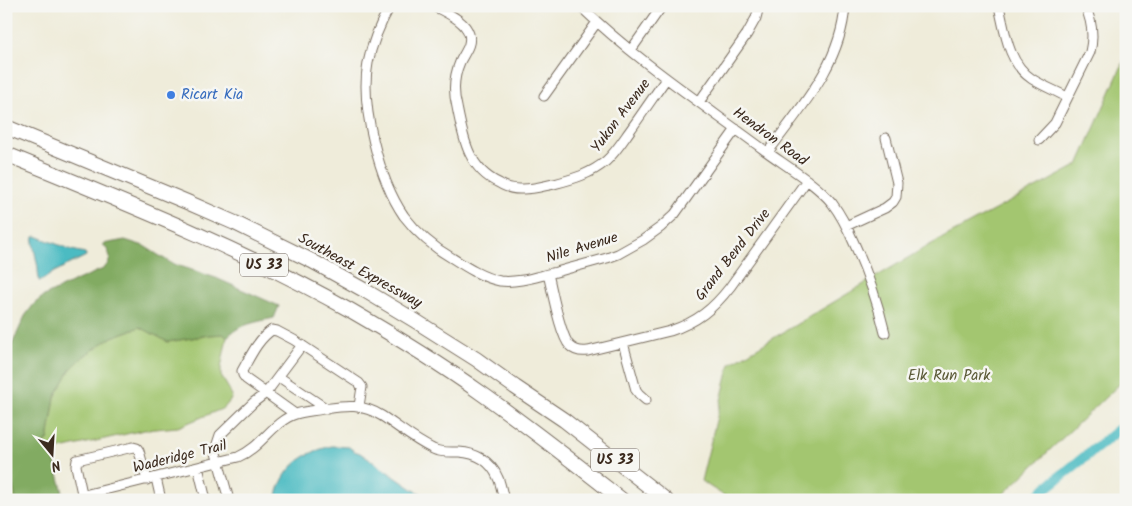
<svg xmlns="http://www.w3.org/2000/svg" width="1132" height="506" font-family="Kalam,sans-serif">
	<rect width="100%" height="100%" fill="#f6f6f2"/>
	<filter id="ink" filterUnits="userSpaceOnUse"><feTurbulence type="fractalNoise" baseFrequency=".02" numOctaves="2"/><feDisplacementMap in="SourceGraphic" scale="10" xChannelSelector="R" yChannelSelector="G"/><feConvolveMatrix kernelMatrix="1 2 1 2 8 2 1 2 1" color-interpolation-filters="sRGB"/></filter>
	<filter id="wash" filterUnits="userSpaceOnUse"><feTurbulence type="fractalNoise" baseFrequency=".0096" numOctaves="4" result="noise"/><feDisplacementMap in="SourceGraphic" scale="20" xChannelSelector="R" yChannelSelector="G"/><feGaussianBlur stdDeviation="1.12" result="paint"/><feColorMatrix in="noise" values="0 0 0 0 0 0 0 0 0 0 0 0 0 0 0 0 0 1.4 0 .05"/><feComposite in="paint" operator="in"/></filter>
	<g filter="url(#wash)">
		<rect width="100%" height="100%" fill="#efecda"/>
		<path fill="#a3c66f" stroke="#6f7846" d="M 1126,56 L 1126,378 L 997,500 L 731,500 L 701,481 L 730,364 L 926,247 L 1078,165 Z
			M 140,327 L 168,342 L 209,335 L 223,334 L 227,337 L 221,368 L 221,376 L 229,389 L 232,396 L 230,401 L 224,408 L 178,427 L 144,430 L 52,451 L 48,451 L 44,443 L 48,440 L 55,397 L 70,370 L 84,356 L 112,337 Z
			M 6,472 L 12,483 L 16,500 L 6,500 Z"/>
		<path fill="#82ab62" stroke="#5e6a40" d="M 125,240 L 144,246 L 171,263 L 216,278 L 279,306 L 274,318 C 257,322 239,324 227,337 L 223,334 L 209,335 L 168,342 L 140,327 L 112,337 L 84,356 L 70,370 L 55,397 L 48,440 L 44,443 L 48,451 L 52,451 L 65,500 L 16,500 L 12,483 L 6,472 L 6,358 L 25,316 L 34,304 L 44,296 L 75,281 L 103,269 C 113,260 111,254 103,244 Z"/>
		<path fill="#4cbbc2" stroke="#447270" d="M 36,236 L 72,250 L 85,253 L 86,256 L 54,272 L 41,281 L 39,281 L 38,271 L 38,268 L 33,243 L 34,237 Z
			M 332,446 L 349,447 L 354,451 L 360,453 L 414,490 L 433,500 L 276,500 C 282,468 302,453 332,446 Z"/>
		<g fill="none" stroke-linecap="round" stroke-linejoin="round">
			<path stroke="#4cbbc2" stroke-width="11" d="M 1035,500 L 1046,488 L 1126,424"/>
		</g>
	</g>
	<g filter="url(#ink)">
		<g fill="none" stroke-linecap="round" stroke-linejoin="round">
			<g stroke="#7a6e60" stroke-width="11">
				<path id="minor" d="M 390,6 C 380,24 372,42 368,63 C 360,105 379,180 404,216 C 417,233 433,247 452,258 C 466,267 483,278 500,281 C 518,283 535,277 552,273 C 571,268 589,263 607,258 L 618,254 L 643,240 L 661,227 L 675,214 L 736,129
					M 434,6 C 446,13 465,20 469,34 C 472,45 464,53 460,62 C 454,76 453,92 457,107 C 463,137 468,169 499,183 C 505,187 513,189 520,189 C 532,190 543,186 554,184 C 573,179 591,174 606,161 C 615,153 622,142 629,132 C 642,114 654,96 666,79
					M 580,6 C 636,60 701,103 763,149 C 783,164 817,184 832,203 C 841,215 848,229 854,243 C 868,274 877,299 885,333
					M 999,6 C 1005,32 1008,63 1032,79 C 1043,86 1056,91 1067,97
					M 631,50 L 662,6
					M 544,96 L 597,22
					M 699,102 L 747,34 L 756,18 L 759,6
					M 1039,140 L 1055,123 L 1090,52 C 1094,36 1092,21 1085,6
					M 768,152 C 801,107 841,64 845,6
					M 846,226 L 885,208 L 893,202 L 896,197 L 897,183 L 886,138
					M 548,274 C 552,289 560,336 570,346 C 575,351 581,352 588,351 L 670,331 C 697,322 713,309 730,287 L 807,180
					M 623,343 L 636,390 L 639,394 L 646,400
					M 279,377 L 327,409
					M 295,414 L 246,379 L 243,375 L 242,371 C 250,357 258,339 272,330 L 277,331 L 294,340 L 359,383 L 362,387 L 359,406
					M 198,467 L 206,500
					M 156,478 L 161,500
					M 83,498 L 76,466 L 77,460 L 133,447 L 137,448 L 139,451 L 147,480
					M 82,500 L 88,494 L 238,457 C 261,448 273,421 296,414 C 305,411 314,411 323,409 C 345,406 361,403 382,416 C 399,427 414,440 433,449 C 440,453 451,452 459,452 C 476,453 491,461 498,478 C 501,484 502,493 504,500
					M 229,500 L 216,453 L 217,444 L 220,435 L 254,402 L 266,393 L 302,345"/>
			</g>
			<g stroke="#7a6e60" stroke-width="16">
				<path id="highway" d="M 6,127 L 187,202 L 235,223 L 312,261 L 364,290 L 414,320 L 476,359 L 515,387 L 564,420 L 666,500
					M 6,154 C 123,202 240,248 350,310 C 395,336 439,363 481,393 C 529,427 576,464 622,500"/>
			</g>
			<use href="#minor" stroke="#fff" stroke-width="9"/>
			<use href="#highway" stroke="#fff" stroke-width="14"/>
		</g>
	</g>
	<circle fill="#3f7fe0" stroke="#f6f6f2" stroke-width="2" cx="171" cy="95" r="5"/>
	<g text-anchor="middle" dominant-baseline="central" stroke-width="5" stroke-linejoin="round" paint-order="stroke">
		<g fill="#f6f6f2" stroke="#73675e" stroke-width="1">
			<rect x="240" y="253.5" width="48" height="23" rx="4"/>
			<rect x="591" y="448.5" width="48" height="23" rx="4"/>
		</g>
		<g font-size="14" font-weight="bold" fill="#3b2a1e">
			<text x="264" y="265">US 33</text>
			<text x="615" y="460">US 33</text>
		</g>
		<g font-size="15" fill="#366cbe" stroke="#f6f6f2" text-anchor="start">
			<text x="181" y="95">Ricart Kia</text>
		</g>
		<g font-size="15" fill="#3b2a1e" stroke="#f6f6f2">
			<text transform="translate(621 116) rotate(-53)">Yukon Avenue</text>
			<text transform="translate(770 137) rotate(36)">Hendron Road</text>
			<text transform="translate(582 248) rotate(-17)">Nile Avenue</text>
			<text transform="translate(733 255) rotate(-52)">Grand Bend Drive</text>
			<text transform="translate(360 271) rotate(29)">Southeast Expressway</text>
			<text transform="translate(180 457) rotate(-14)">Waderidge Trail</text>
		</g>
		<g font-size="15" fill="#5a5936" stroke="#f6f6f2">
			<text x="949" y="376">Elk Run Park</text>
		</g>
	</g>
	<rect width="1132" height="506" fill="none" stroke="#f6f6f2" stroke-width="25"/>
	<g transform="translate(52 454) rotate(162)" stroke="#f6f6f2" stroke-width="4" paint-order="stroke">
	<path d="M0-4L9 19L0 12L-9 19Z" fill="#3b2a1e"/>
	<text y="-8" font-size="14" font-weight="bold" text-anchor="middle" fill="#3b2a1e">N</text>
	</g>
</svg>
